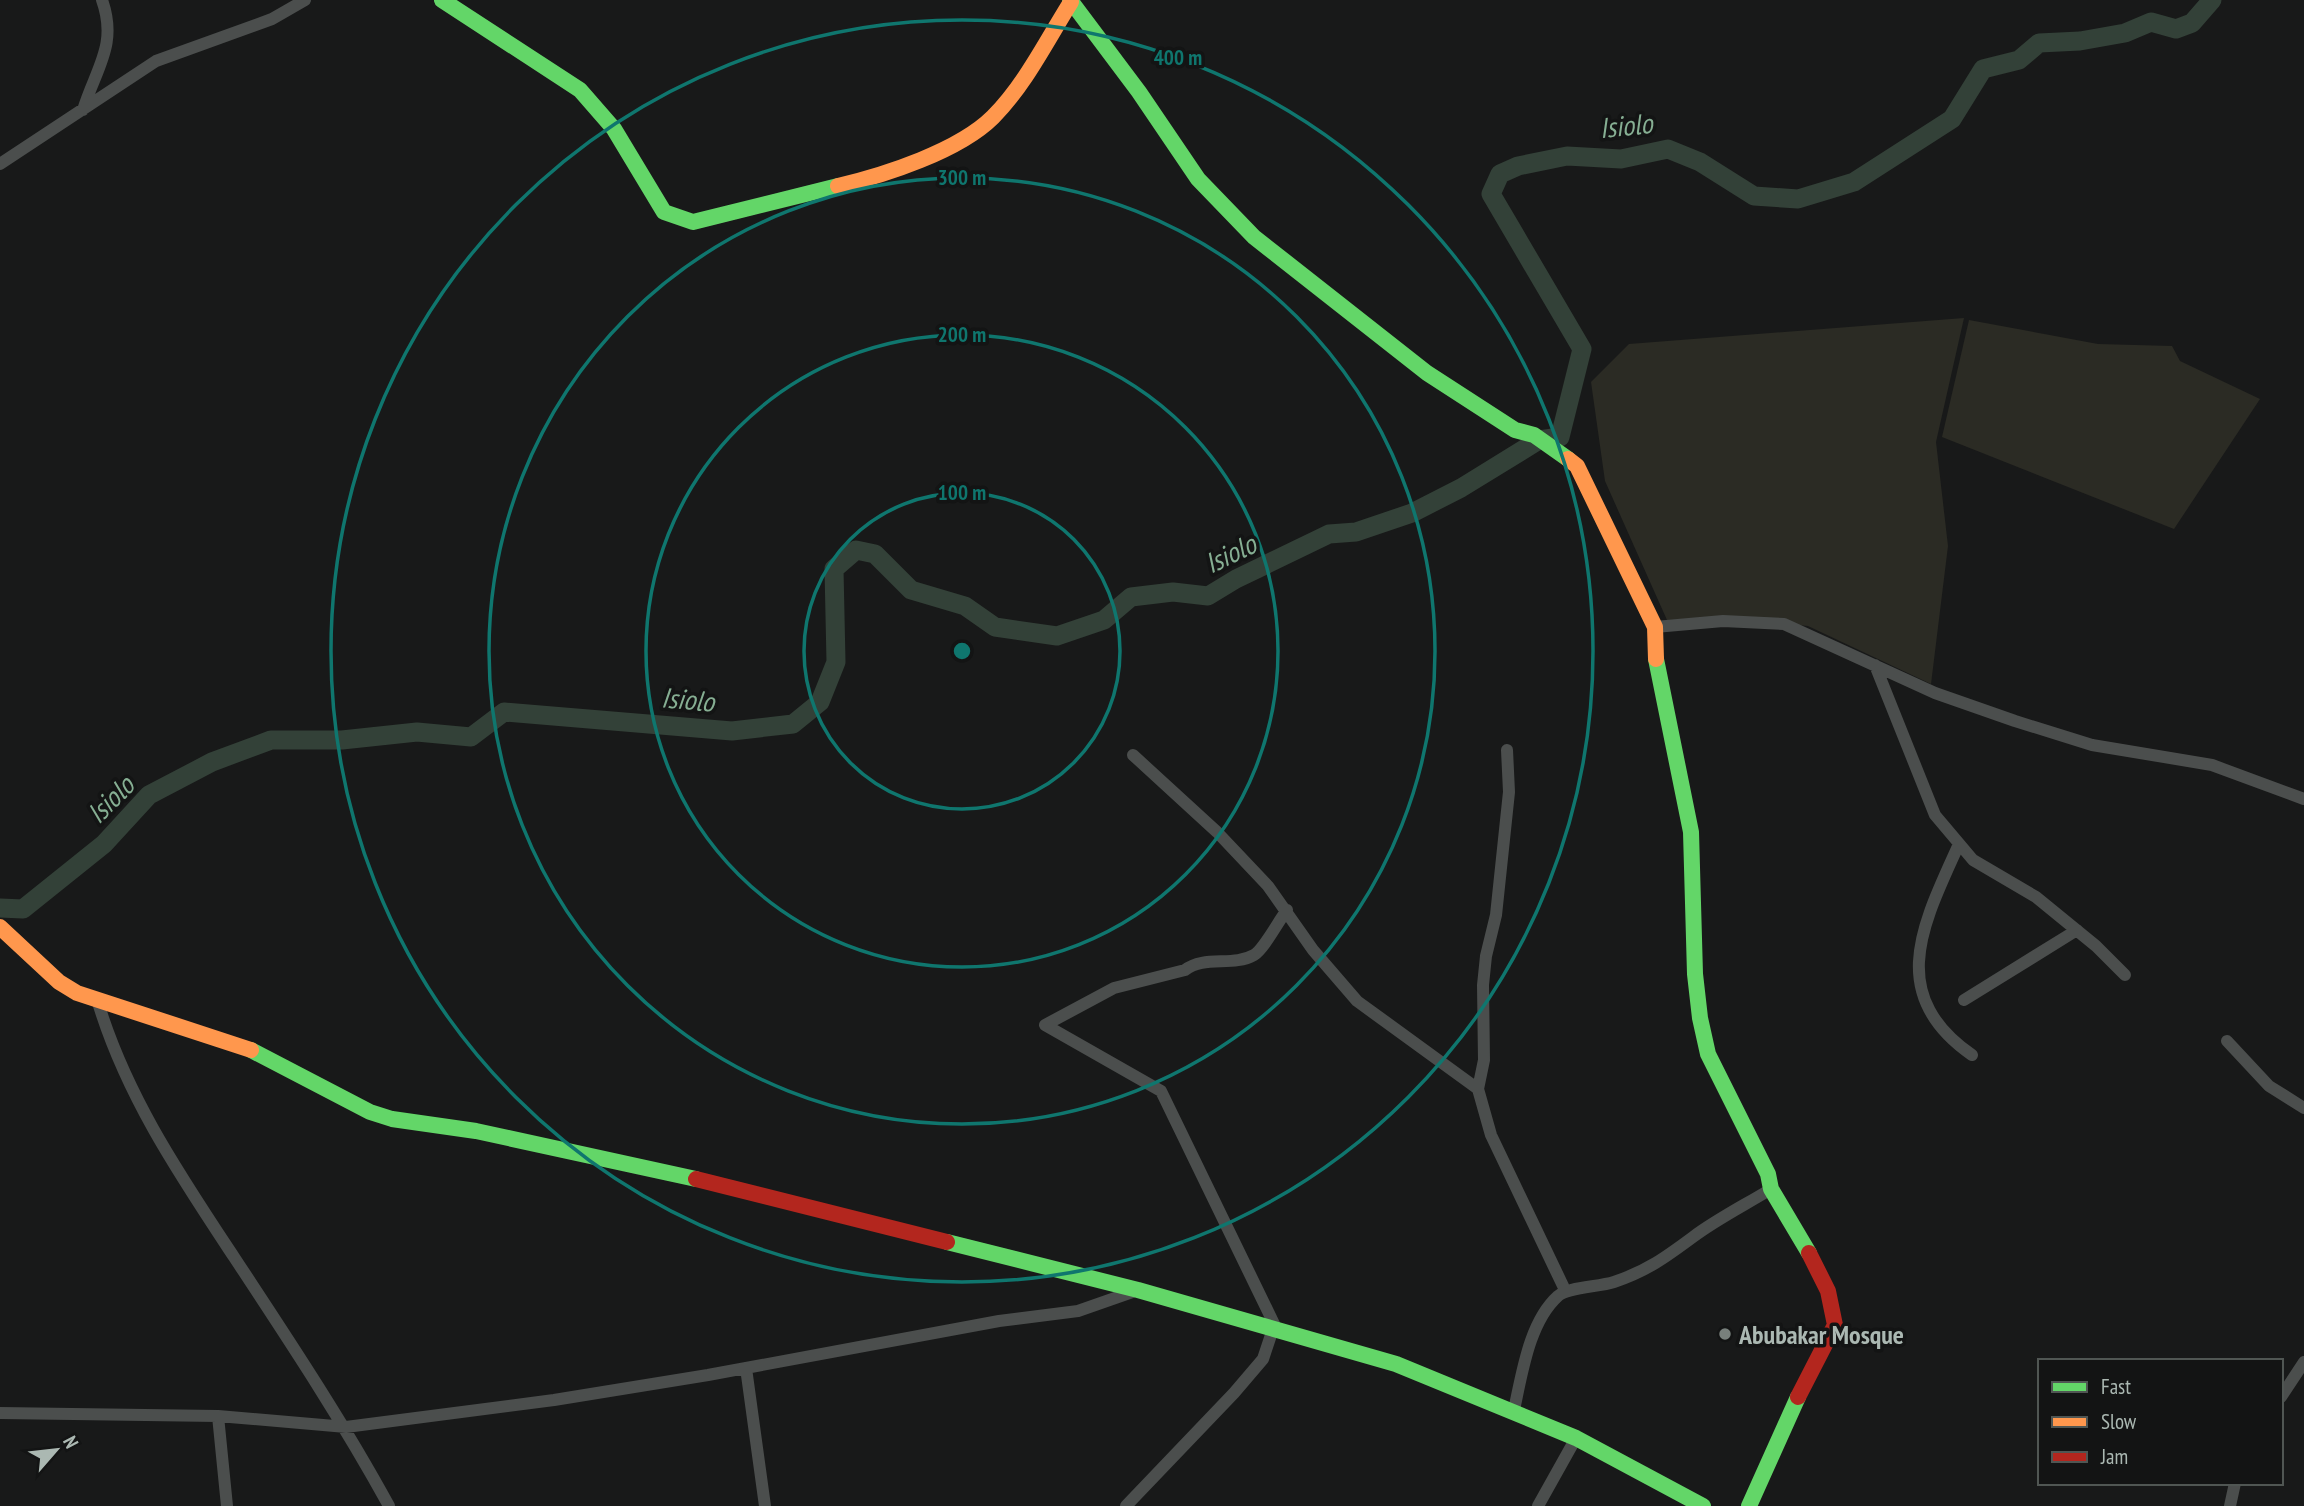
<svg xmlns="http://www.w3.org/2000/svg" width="2304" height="1506" font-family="'PT Sans Narrow',sans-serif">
	<rect width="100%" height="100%" fill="#181919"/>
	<path fill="#2b2b24" d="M 1964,318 L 1936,442 L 1948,546 L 1931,684 L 1808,626 L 1738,619 L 1667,620 L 1605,481 L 1591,382 L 1629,344 Z
		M 1969,320 L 2098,344 L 2172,346 L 2180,361 L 2260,399 L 2174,529 L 1942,437 Z"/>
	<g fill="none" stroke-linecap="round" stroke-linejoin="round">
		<path stroke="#334138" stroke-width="19" d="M 0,908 L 23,909 L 104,844 L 149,795 L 212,762 L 271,740 L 342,740 L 417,732 L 471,737 L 504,712 L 732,731 L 793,724 L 820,702 L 836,662 L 834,569 L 856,550 L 875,554 L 911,590 L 965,606 L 995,627 L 1057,636 L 1104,620 L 1131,597 L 1173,592 L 1208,596 L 1236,579 L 1329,534 L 1356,532 L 1412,513 L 1461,488 L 1539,440 L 1560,437 L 1582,349 L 1491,194 L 1500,174 L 1518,166 L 1567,156 L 1621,159 L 1668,149 L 1700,162 L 1754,196 L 1798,199 L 1854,182 L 1952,119 L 1983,69 L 2019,60 L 2039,43 L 2080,41 L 2125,33 L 2151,22 L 2176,29 L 2192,23 L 2212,0"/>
		<path stroke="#4b4e4d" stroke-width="12" d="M 83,110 C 96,68 118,45 102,0
			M 0,164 L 156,61 L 272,19 L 305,0
			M 1655,627 L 1723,621 L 1784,624 L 1935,693 L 2015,721 L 2092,745 L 2212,765 L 2304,799
			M 1875,665 L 1935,815 L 1973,860 L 2036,897 L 2096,946 L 2125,975
			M 1507,750 L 1509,792 L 1496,915 L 1486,956 L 1483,985 L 1484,1060 L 1478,1089 L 1491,1135 L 1565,1290
			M 1133,755 L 1217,832 L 1268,886 L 1313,950 L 1357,1001 L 1478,1089
			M 1959,844 C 1924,922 1884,994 1972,1055
			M 97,999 C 125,1094 179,1174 234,1257 C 288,1339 342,1420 389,1506
			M 1964,1000 L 2077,930
			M 2227,1041 L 2269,1086 L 2304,1108
			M 1277,1330 L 1161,1091 L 1045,1025 L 1114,988 L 1185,970 C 1204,955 1233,967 1254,955 C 1264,949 1279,920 1287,910
			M 746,1368 L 765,1506
			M 2281,1397 L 2304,1362
			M 1514,1410 C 1522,1374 1529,1322 1558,1296 C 1567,1287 1599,1287 1614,1282 C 1647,1271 1666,1257 1693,1237 C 1717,1219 1745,1205 1771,1189
			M 0,1413 L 218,1416
			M 227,1506 L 218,1416 L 346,1427 L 554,1400 L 708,1375 L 999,1321 L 1078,1311 L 1138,1290
			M 1126,1506 L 1234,1393 L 1263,1359 L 1273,1329
			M 1538,1506 L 1576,1438
			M 2230,1506 L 2235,1483"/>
		<path stroke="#63d668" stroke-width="16" d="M 442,0 L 580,90 L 614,129 L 664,212 L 693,222 L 838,186
			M 1070,0 L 1139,92 L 1198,179 L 1254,237 L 1427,373 L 1515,430 L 1534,435 L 1568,459
			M 1656,659 L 1691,832 L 1695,974 L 1700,1018 L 1708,1054 L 1768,1174 L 1771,1189 L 1809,1253
			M 251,1050 L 370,1112 L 392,1119 L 476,1131 L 696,1179
			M 947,1242 L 1138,1290 L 1396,1364 L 1576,1438 L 1703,1506
			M 1749,1506 L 1798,1397"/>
		<path stroke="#ff974d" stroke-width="16" d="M 838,186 C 885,175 959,151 993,117 C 1025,85 1047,40 1071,2
			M 1568,459 L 1577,466 L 1655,627 L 1656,659
			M 0,927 L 59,982 L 77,993 L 251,1050"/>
		<path stroke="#b3261e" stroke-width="16" d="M 696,1179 L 947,1242
			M 1798,1397 L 1835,1325 L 1828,1291 L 1809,1253"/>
	</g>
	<g fill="none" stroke="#0f766e" stroke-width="3.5">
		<circle cx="962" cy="651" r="158"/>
		<circle cx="962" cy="651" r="316"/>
		<circle cx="962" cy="651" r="473"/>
		<circle cx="962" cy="651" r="631"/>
	</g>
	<circle fill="#78807c" stroke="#131414" stroke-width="2.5" cx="1725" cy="1334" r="7"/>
	<g text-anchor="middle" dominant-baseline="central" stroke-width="7" stroke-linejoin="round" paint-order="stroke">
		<g font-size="26" font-weight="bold" fill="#abb8b2" stroke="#131414" text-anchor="start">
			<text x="1739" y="1334">Abubakar Mosque</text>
		</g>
		<g font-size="28" font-style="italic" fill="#86af93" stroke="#131414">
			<text transform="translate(1626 125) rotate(-6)">Isiolo</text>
			<text transform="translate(1230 553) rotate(-26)">Isiolo</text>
			<text transform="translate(688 699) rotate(5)">Isiolo</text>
			<text transform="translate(110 799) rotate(-45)">Isiolo</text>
		</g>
	</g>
	<circle cx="962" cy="651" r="10" fill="#0f766e" stroke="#131414" stroke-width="3.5"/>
	<g font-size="21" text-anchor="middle" font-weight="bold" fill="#0f766e" stroke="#131414" stroke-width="7" stroke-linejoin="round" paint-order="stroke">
		<text x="1178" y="65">400 m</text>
		<text x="962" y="185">300 m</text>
		<text x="962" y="342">200 m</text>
		<text x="962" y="500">100 m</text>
	</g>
	<rect x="2038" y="1359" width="245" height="126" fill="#131414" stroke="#505653" stroke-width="2"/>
	<rect x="2052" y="1382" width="35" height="10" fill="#63d668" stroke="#505653" stroke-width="2"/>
	<text x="2101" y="1394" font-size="21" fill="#abb8b2">Fast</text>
	<rect x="2052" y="1417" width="35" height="10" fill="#ff974d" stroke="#505653" stroke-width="2"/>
	<text x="2101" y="1429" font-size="21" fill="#abb8b2">Slow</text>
	<rect x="2052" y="1452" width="35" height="10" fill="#b3261e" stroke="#505653" stroke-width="2"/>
	<text x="2101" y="1464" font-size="21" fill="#abb8b2">Jam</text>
	<g transform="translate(56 1450) rotate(62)" stroke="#131414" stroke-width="5" paint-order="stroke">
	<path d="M0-5L12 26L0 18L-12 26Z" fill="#abb8b2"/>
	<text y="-10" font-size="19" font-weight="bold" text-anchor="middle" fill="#abb8b2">N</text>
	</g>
</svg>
